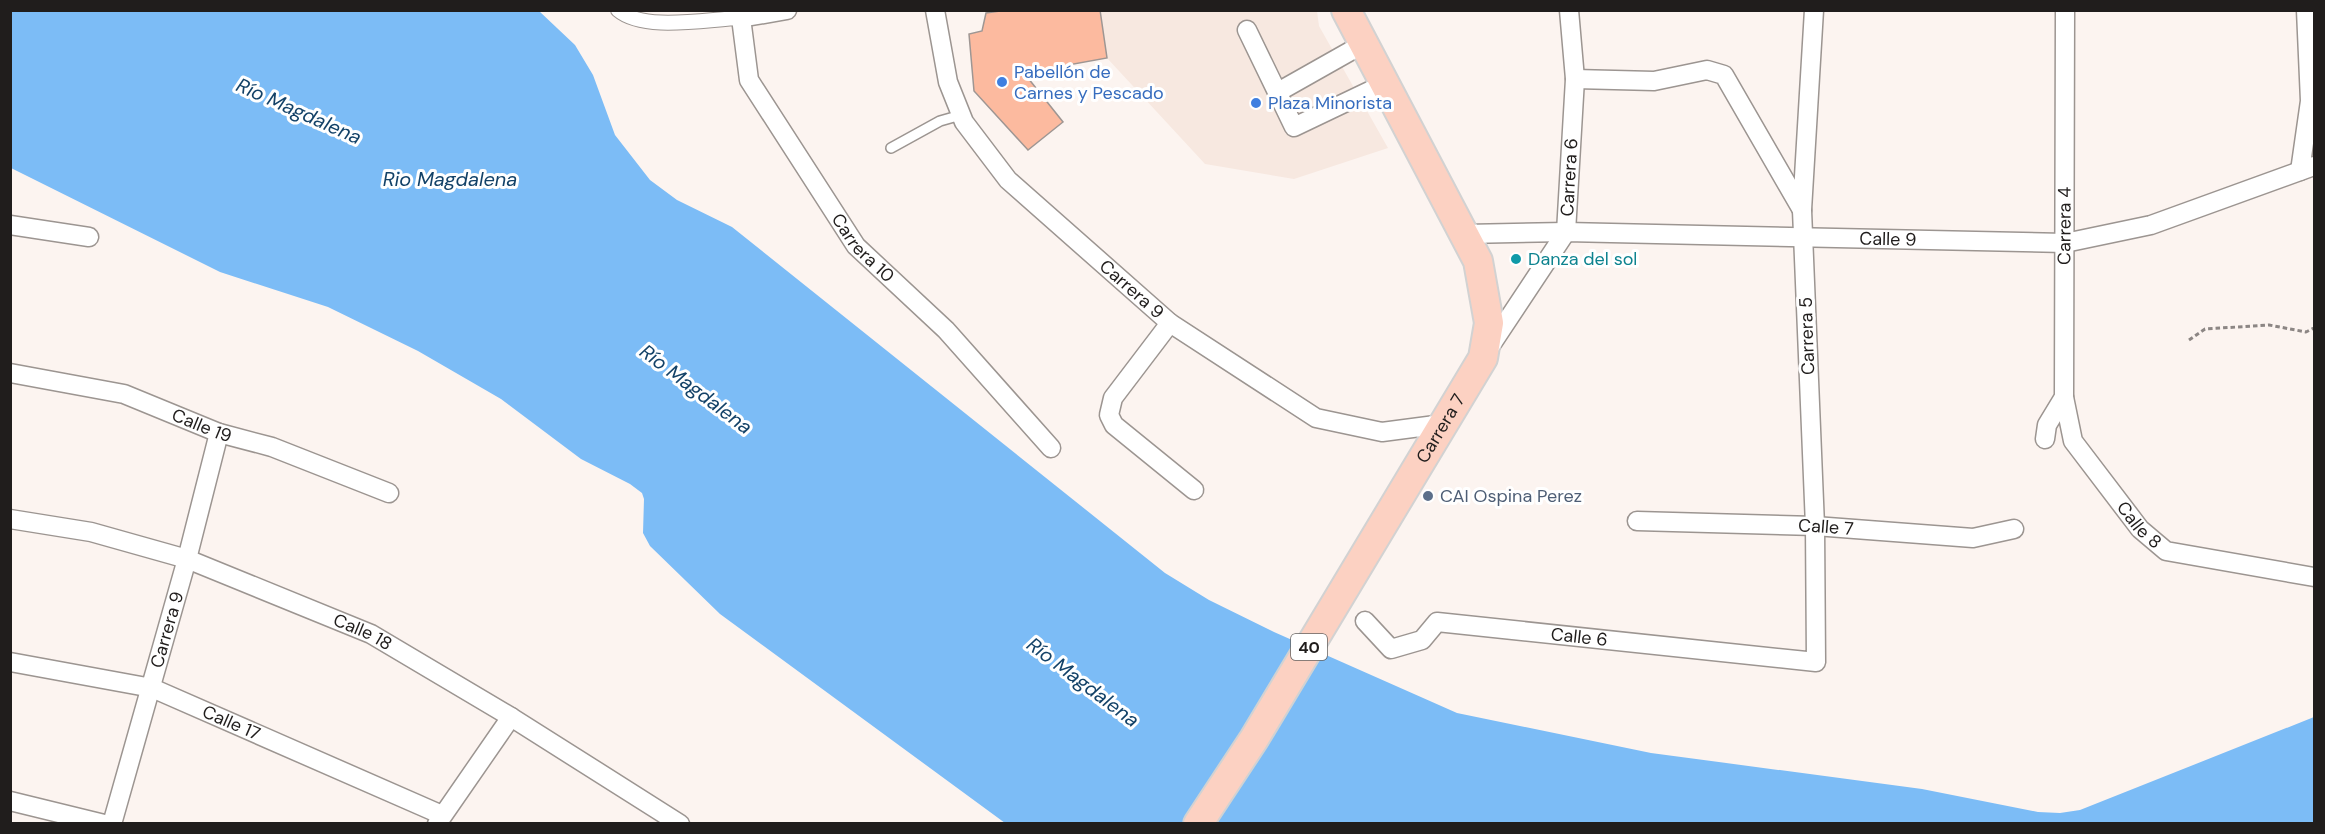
<svg xmlns="http://www.w3.org/2000/svg" width="2325" height="834" font-family="'DM Sans',sans-serif">
	<rect width="100%" height="100%" fill="#fcf4f0"/>
	<path fill="#f7e8e0" d="M 1100,11 L 1317,11 L 1319,26 L 1388,148 L 1294,179 L 1205,164 L 1107,58 Z"/>
	<path fill="#7cbcf6" d="M 10,11 L 539,11 L 575,45 L 593,75 L 615,135 L 650,180 L 677,200 L 732,227 L 1165,573 L 1209,600 L 1274,632 L 1457,713 L 1651,753 L 1922,789 L 2038,812 L 2060,813 L 2080,810 L 2314,717 L 2314,823 L 1005,823 L 720,614 L 650,546 L 643,533 L 644,499 L 642,493 L 630,484 L 581,459 L 501,399 L 418,351 L 328,307 L 220,272 L 11,168 Z"/>
	<path fill="#fcba9f" stroke="#9e9693" stroke-width="1.5" d="M 1007,10 L 1100,10 L 1107,58 L 1024,73 L 1063,122 L 1028,150 L 974,91 L 969,34 L 982,31 L 986,13 Z"/>
	<g fill="none" stroke-linecap="round" stroke-linejoin="round">
		<g stroke="#9c9591" stroke-width="12">
			<path id="service" d="M 891,148 L 940,121 L 961,115"/>
		</g>
		<g stroke="#9c9591" stroke-width="16">
			<path id="pedestrian" d="M 618,10 C 644,32 707,19 740,18"/>
		</g>
		<g stroke="#9c9591" stroke-width="21">
			<g id="minor">
				<path id="s1" d="M 740,10 L 749,80 L 856,246 L 946,330 L 1051,448"/>
				<path id="s2" d="M 935,10 L 948,82 L 964,122 L 1008,180 L 1170,323 L 1316,418 L 1382,432 L 1443,424"/>
				<path d="M 740,18 L 787,10"/>
				<path d="M 1247,30 L 1294,127 L 1384,84"/>
				<path d="M 1575,79 L 1654,81 L 1707,70 L 1724,75 L 1802,210"/>
				<path d="M 1278,92 L 1363,44"/>
				<path d="M 2300,171 L 2310,101 L 2306,10"/>
				<path d="M 10,225 L 89,237"/>
				<path id="s3" d="M 1465,234 L 1566,232 L 2065,243 L 2151,225 L 2314,166"/>
				<path d="M 1170,323 L 1113,398 L 1109,415 L 1114,425 L 1194,490"/>
				<path id="s4" d="M 1489,348 L 1566,232 L 1575,79 L 1569,10"/>
				<path id="s5" d="M 10,373 L 124,394 L 219,433 L 272,447 L 389,493"/>
				<path id="s6" d="M 2064,397 L 2073,441 L 2140,529 L 2166,551 L 2314,577"/>
				<path id="s7" d="M 2045,439 L 2047,425 L 2064,397 L 2065,10"/>
				<path id="s8" d="M 10,519 L 91,532 L 187,559 L 371,634 L 511,717 L 680,824"/>
				<path id="s9" d="M 1637,521 L 1815,526 L 1973,538 L 2014,529"/>
				<path id="s10" d="M 1365,621 L 1391,649 L 1422,640 L 1437,622 L 1816,662 L 1815,526 L 1802,210 L 1814,10"/>
				<path id="s11" d="M 10,662 L 152,688 L 442,815"/>
				<path d="M 10,801 L 104,824"/>
				<path id="s12" d="M 112,824 L 187,559 L 219,433"/>
				<path d="M 437,824 L 511,717"/>
			</g>
		</g>
		<g stroke="#d2d2d2" stroke-width="32">
			<g id="primary">
				<path id="s13" d="M 1198,824 L 1254,739 L 1483,358 L 1489,323 L 1478,261 L 1346,10"/>
			</g>
		</g>
		<path stroke="#8c8684" stroke-width="3" stroke-dasharray="4.5 3" stroke-linecap="butt" d="M 2189,340 L 2205,329 L 2269,325 L 2306,332 L 2314,328"/>
		<use href="#service" stroke="#fff" stroke-width="9"/>
		<use href="#pedestrian" stroke="#fff" stroke-width="14"/>
		<use href="#minor" stroke="#fff" stroke-width="18"/>
		<use href="#primary" stroke="#fcd1c2" stroke-width="28"/>
	</g>
	<g fill="#3f7fe0" stroke="#fff" stroke-width="2">
		<circle cx="1002" cy="82" r="6"/>
		<circle cx="1256" cy="103" r="6"/>
	</g>
	<circle fill="#0f9aa8" stroke="#fff" stroke-width="2" cx="1516" cy="259" r="6"/>
	<circle fill="#5c6f8a" stroke="#fff" stroke-width="2" cx="1428" cy="496" r="6"/>
	<g text-anchor="middle" dominant-baseline="central" stroke-width="6" stroke-linejoin="round" paint-order="stroke">
		<rect fill="#fff" stroke="#636160" stroke-width="1.5" x="1291" y="634" width="36" height="26" rx="4.5"/>
		<g font-size="16" font-weight="bold" fill="#201d1c">
			<text x="1309" y="647">40</text>
		</g>
		<g font-size="18" fill="#366cbe" stroke="#fff" text-anchor="start">
			<text x="1014" y="72">Pabellón de<tspan x="1014" dy="21">Carnes y Pescado</tspan></text>
			<text x="1268" y="103">Plaza Minorista</text>
		</g>
		<g font-size="18" fill="#201d1c" stroke="#fff">
			<text stroke="none"><textPath href="#s4" startOffset="194">Carrera 6</textPath></text>
			<text stroke="none"><textPath href="#s7" startOffset="218">Carrera 4</textPath></text>
			<text stroke="none"><textPath href="#s3" startOffset="423">Calle 9</textPath></text>
			<text stroke="none"><textPath href="#s1" startOffset="274">Carrera 10</textPath></text>
			<text stroke="none"><textPath href="#s2" startOffset="354">Carrera 9</textPath></text>
			<text transform="translate(1807 336) rotate(-92)">Carrera 5</text>
			<text stroke="none"><textPath href="#s5" startOffset="200">Calle 19</textPath></text>
			<text stroke="none"><textPath href="#s13" startOffset="464">Carrera 7</textPath></text>
			<text stroke="none"><textPath href="#s6" startOffset="152">Calle 8</textPath></text>
			<text stroke="none"><textPath href="#s9" startOffset="189">Calle 7</textPath></text>
			<text stroke="none"><textPath href="#s12" startOffset="202">Carrera 9</textPath></text>
			<text stroke="none"><textPath href="#s8" startOffset="372">Calle 18</textPath></text>
			<text stroke="none"><textPath href="#s10" startOffset="237">Calle 6</textPath></text>
			<text stroke="none"><textPath href="#s11" startOffset="231">Calle 17</textPath></text>
		</g>
		<g font-size="18" fill="#0d838f" stroke="#fff" text-anchor="start">
			<text x="1528" y="259">Danza del sol</text>
		</g>
		<g font-size="18" fill="#4e5e75" stroke="#fff" text-anchor="start">
			<text x="1440" y="496">CAI Ospina Perez</text>
		</g>
		<g font-size="20" font-style="italic" fill="#134268" stroke="#fff">
			<text transform="translate(299 111) rotate(24)">Río Magdalena</text>
			<text x="450" y="179">Rio Magdalena</text>
			<text transform="translate(696 389) rotate(37)">Río Magdalena</text>
			<text transform="translate(1083 682) rotate(37)">Río Magdalena</text>
		</g>
	</g>
	<rect width="2325" height="834" fill="none" stroke="#201d1c" stroke-width="24"/>
</svg>
